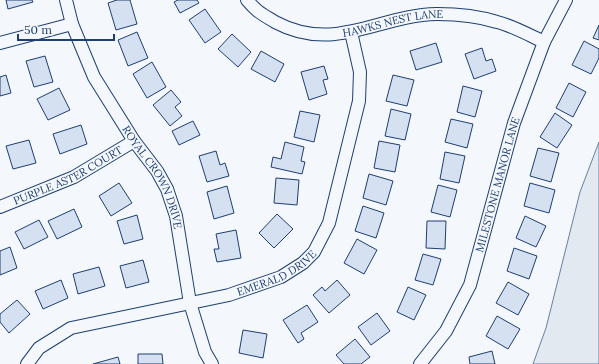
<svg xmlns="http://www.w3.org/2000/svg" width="599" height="364" font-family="Lora,serif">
	<rect width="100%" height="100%" fill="#f4f7fb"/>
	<path fill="#e3e9f0" stroke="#687fa3" d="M 599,142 L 599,364 L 533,364 L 546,328 L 580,192 Z"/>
	<path fill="#d5e0f0" stroke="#1d3f73" d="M 6,0 L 32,0 L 33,2 L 8,9 Z
		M 117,0 L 130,0 L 137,24 L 116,30 L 108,3 Z
		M 178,0 L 197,0 L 199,3 L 180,13 L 174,2 Z
		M 205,9 L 221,32 L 205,43 L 189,20 Z
		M 599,25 L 599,40 L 593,38 Z
		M 137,32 L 148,58 L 128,66 L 118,40 Z
		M 232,34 L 251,52 L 238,67 L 218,49 Z
		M 584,41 L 599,49 L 599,58 L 591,74 L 572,65 Z
		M 436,43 L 442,62 L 416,70 L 410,51 Z
		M 482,48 L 486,61 L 492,59 L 496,71 L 474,79 L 465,54 Z
		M 261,51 L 284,64 L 275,82 L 251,69 Z
		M 45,56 L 53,82 L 34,87 L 26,61 Z
		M 152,62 L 166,87 L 147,98 L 133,74 Z
		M 324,66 L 328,79 L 323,80 L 327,94 L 309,100 L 301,72 Z
		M 6,75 L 11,93 L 0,96 L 0,77 Z
		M 393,75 L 414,80 L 407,106 L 386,101 Z
		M 569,83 L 586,92 L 573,117 L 556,108 Z
		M 463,86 L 482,91 L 475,117 L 457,112 Z
		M 59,88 L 70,110 L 48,120 L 37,99 Z
		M 171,90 L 181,102 L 175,107 L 182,116 L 170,126 L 153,105 Z
		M 391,109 L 411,114 L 405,140 L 385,136 Z
		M 300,111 L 320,115 L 314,142 L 294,137 Z
		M 555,113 L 572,125 L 557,148 L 540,137 Z
		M 451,119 L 473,124 L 467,148 L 445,142 Z
		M 193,121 L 200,135 L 179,145 L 172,131 Z
		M 81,125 L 87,144 L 60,154 L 53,134 Z
		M 29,140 L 36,163 L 13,169 L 6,146 Z
		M 379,141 L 400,145 L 395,172 L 374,168 Z
		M 285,142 L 304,147 L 301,161 L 305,162 L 302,174 L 271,167 L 273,157 L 281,159 Z
		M 538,148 L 559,153 L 551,182 L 530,176 Z
		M 216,151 L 220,165 L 225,163 L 229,176 L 207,182 L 199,156 Z
		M 445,152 L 465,156 L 459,183 L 440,179 Z
		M 369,174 L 393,181 L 386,205 L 363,198 Z
		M 276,178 L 299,180 L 297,205 L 274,203 Z
		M 119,183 L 132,203 L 111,216 L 99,196 Z
		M 530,183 L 555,190 L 549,213 L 524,206 Z
		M 438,185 L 457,190 L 450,217 L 431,212 Z
		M 227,186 L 234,213 L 214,219 L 207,192 Z
		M 363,206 L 384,213 L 376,238 L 355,231 Z
		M 74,209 L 82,227 L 57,239 L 48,221 Z
		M 277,214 L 293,229 L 274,248 L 259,233 Z
		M 137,215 L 143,239 L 124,244 L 117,221 Z
		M 525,216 L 546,226 L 536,247 L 516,238 Z
		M 39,220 L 48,237 L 24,249 L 15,232 Z
		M 427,221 L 446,221 L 445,249 L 426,248 Z
		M 236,230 L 241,258 L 217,262 L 214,249 L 219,249 L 216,234 Z
		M 357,239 L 377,250 L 364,274 L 344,263 Z
		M 10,247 L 17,268 L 0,275 L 0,251 Z
		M 514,248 L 537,256 L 529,279 L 507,271 Z
		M 423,254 L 441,259 L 433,285 L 415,280 Z
		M 143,260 L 149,282 L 126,288 L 120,266 Z
		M 99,267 L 105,286 L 78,294 L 73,274 Z
		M 61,280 L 68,298 L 43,309 L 35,291 Z
		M 337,280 L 350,295 L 329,313 L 313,295 L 322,287 L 325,291 Z
		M 508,282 L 529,294 L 518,315 L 496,303 Z
		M 408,287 L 426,295 L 414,320 L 397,312 Z
		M 17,300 L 30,314 L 9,333 L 0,322 L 0,314 Z
		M 307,305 L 318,322 L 301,333 L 304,339 L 298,343 L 283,320 Z
		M 377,313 L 390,331 L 371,345 L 358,327 Z
		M 497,316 L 520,329 L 508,349 L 486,336 Z
		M 243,330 L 267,334 L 263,358 L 239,353 Z
		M 355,339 L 370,357 L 361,364 L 344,364 L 336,355 Z
		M 492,351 L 495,364 L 470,364 L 469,357 Z
		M 138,354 L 162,354 L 163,364 L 138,364 Z
		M 118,357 L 120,364 L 93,364 Z"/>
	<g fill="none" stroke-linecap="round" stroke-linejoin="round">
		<g stroke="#1d3f73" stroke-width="14">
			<g id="minor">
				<path id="s1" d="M 66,0 L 72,24 L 94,77 L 134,141 L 157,171 L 167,189 L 176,216 L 190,303 L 205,352 L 212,364"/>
				<path id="s2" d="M 247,0 C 257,12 262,14 275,22 C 335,54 378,15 437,14 C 457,14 478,16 497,22 C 513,26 529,35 544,42"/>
				<path d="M 0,43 L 72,24"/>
				<path id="s3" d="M 0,207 L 74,177 L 134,141"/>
				<path id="s4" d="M 27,364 L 39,348 L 71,328 L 229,295 L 281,277 L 303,263 L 314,252 L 329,223 L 359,101 L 360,72 L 351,32"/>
				<path id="s5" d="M 420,364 L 446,331 L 470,285 L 514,123 L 544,42 L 566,0"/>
			</g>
		</g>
		<use href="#minor" stroke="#f4f7fb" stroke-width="12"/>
	</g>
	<g text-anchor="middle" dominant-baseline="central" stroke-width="3" stroke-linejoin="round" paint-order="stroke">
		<g font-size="11" fill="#1d3f73" stroke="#f4f7fb">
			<text stroke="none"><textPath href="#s2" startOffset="157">HAWKS NEST LANE</textPath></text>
			<text stroke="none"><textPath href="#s3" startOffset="75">PURPLE ASTER COURT</textPath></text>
			<text stroke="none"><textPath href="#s1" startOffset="199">ROYAL CROWN DRIVE</textPath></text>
			<text stroke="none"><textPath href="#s5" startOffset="198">MILESTONE MANOR LANE</textPath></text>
			<text stroke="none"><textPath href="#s4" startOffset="272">EMERALD DRIVE</textPath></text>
		</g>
	</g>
	<path d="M18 34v6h96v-6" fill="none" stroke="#1d3f73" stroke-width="2"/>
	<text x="24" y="34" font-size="12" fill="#1d3f73" stroke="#f4f7fb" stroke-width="3" paint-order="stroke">50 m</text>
</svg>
